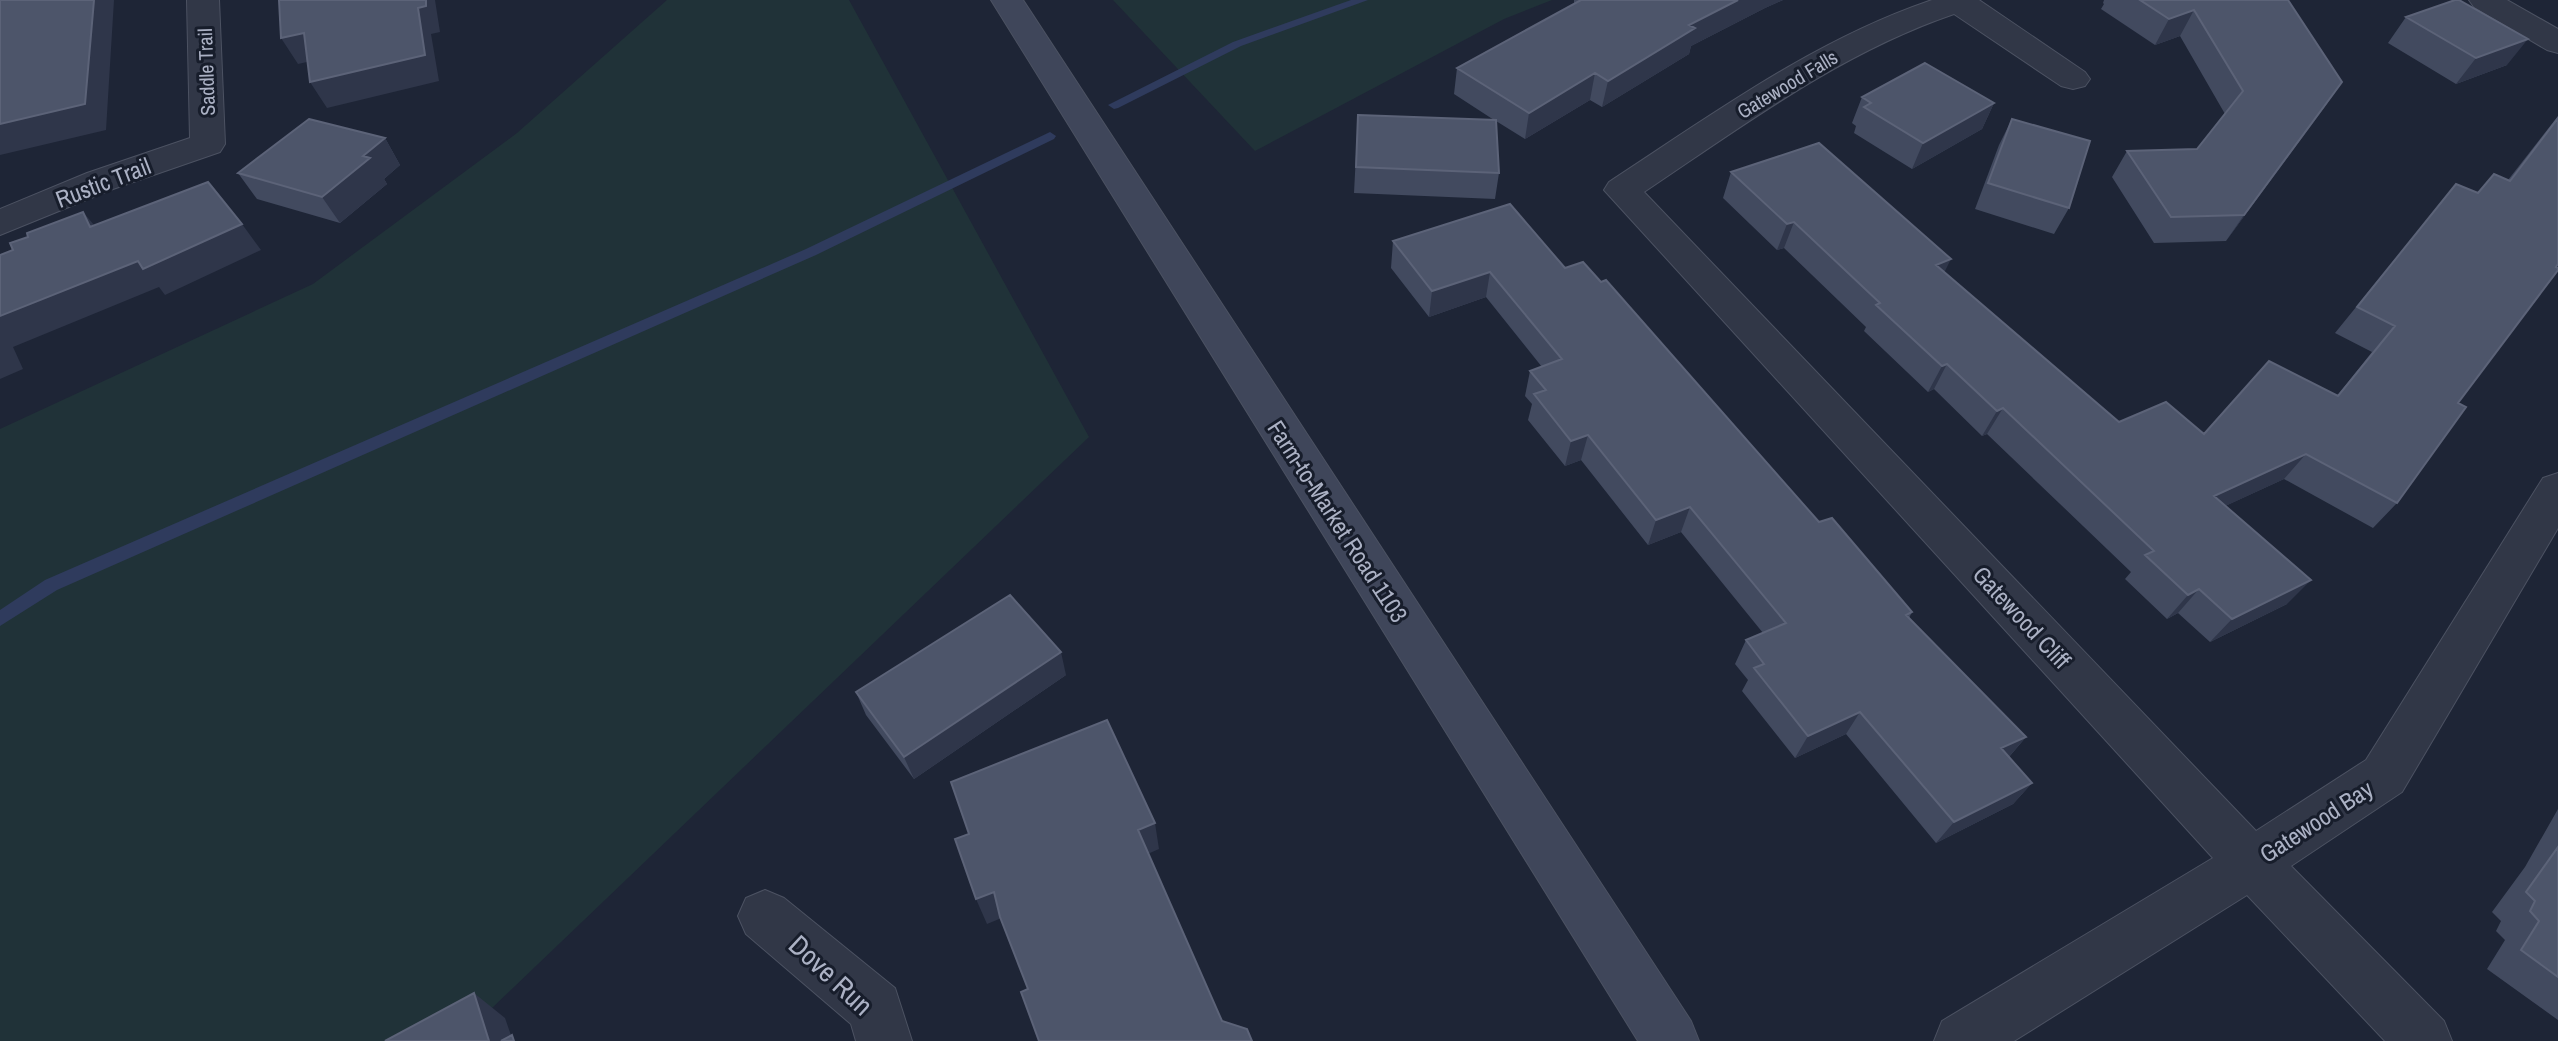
<svg xmlns="http://www.w3.org/2000/svg" width="2558" height="1041" font-family="'Archivo Narrow',sans-serif">
	<rect width="100%" height="100%" fill="#1e2536"/>
	<path fill="#203238" d="M 667,0 L 849,0 L 1089,437 L 470,1029 L 449,1041 L 0,1041 L 0,429 L 313,284 L 517,133 Z
		M 1113,0 L 1552,0 L 1504,19 L 1255,151 Z"/>
	<g fill="none" stroke-linecap="round" stroke-linejoin="round">
		<path fill="#2f3b5d" fill-rule="evenodd" d="M 1351,0 L 1368,0 L 1241,46 L 1118,108 L 1114,109 L 1108,105 L 1233,42 Z
			M 1050,132 L 1056,136 L 1054,139 L 816,255 L 57,590 L 0,626 L 0,610 L 45,580 L 806,249 Z"/>
		<g stroke="#4c5262" stroke-width="2">
			<path id="minor" d="M 187,0 L 219,0 L 225,144 L 220,152 L 113,189 L 0,235 L 0,209 L 87,173 L 190,138 Z
				M 1932,0 L 1979,0 L 2085,72 L 2090,79 L 2085,86 L 2073,89 L 2061,86 L 1954,14 C 1840,53 1744,125 1644,192 L 2256,831 L 2366,760 L 2543,478 L 2558,473 L 2558,528 L 2402,792 L 2291,866 L 2444,1021 L 2452,1041 L 2385,1041 L 2247,895 L 2014,1041 L 1934,1041 L 1942,1021 L 2213,858 L 1604,190 L 1609,182 C 1713,114 1814,40 1932,0 Z
				M 2469,0 L 2507,0 L 2558,29 L 2558,53 L 2547,50 L 2474,7 Z
				M 765,890 L 784,898 L 895,988 L 912,1041 L 856,1041 L 851,1024 L 746,934 L 738,916 L 746,898 Z"/>
		</g>
		<g stroke="#4c5262" stroke-width="2">
			<path id="secondary" d="M 991,0 L 1023,0 L 1691,1021 L 1699,1041 L 1638,1041 Z"/>
		</g>
		<use href="#minor" fill="#313747" fill-rule="evenodd"/>
		<use href="#secondary" fill="#3f465a" fill-rule="evenodd"/>
	</g>
	<path fill="#424a5f" d="M 1574,0 L 1783,0 L 1765,8 L 1691,46 L 1689,54 L 1602,107 L 1590,100 L 1525,139 L 1496,121 L 1499,173 L 1495,199 L 1354,193 L 1358,115 L 1494,120 L 1454,94 L 1457,68 L 1574,4 Z
		M 2104,0 L 2288,0 L 2342,82 L 2226,241 L 2154,243 L 2112,177 L 2127,151 L 2197,149 L 2225,114 L 2180,36 L 2155,45 L 2101,9 L 2104,4 L 2103,3 Z
		M 2406,17 L 2507,65 L 2456,84 L 2388,43 Z
		M 1862,97 L 1994,103 L 1982,129 L 1912,169 L 1854,133 L 1856,126 L 1852,123 Z
		M 2558,116 L 2558,264 L 2458,403 L 2397,503 L 2373,528 L 2284,479 L 2225,506 L 2287,604 L 2210,642 L 2178,613 L 2167,619 L 2125,579 L 2131,572 L 1987,434 L 1982,436 L 1934,389 L 1928,392 L 1864,331 L 1866,327 L 1784,248 L 1777,250 L 1723,198 L 1731,172 L 1945,273 L 2119,422 L 2204,434 L 2337,396 L 2372,352 L 2335,333 L 2456,184 L 2477,193 L 2508,180 Z
		M 2012,119 L 2069,208 L 2054,234 L 1975,209 L 1999,145 Z
		M 385,138 L 400,165 L 384,179 L 387,184 L 340,223 L 257,199 L 238,173 Z
		M 1393,241 L 1565,268 L 1819,522 L 1912,612 L 1909,618 L 2026,737 L 2009,757 L 2032,783 L 2013,804 L 1936,843 L 1846,734 L 1795,758 L 1742,691 L 1748,680 L 1735,664 L 1746,640 L 1763,633 L 1681,532 L 1648,545 L 1581,460 L 1565,466 L 1528,420 L 1532,404 L 1525,396 L 1530,371 L 1542,367 L 1486,297 L 1429,317 L 1391,268 Z
		M 1066,675 L 914,779 L 866,715 L 856,692 Z
		M 2558,809 L 2558,1020 L 2487,969 L 2505,940 L 2496,931 L 2501,921 L 2492,912 L 2525,867 Z"/>
	<path fill="#2f364a" d="M 94,0 L 114,0 L 106,130 L 0,155 L 0,124 Z
		M 426,0 L 435,0 L 440,32 L 431,34 L 439,81 L 327,108 L 310,82 Z
		M 1738,0 L 1783,0 L 1765,8 L 1691,46 L 1689,54 L 1602,107 L 1608,81 L 1689,25 Z
		M 2194,10 L 2180,36 L 2155,45 L 2169,19 Z
		M 304,33 L 320,59 L 298,64 L 281,38 Z
		M 2528,39 L 2507,65 L 2456,84 L 2476,58 Z
		M 1595,73 L 1590,100 L 1525,139 L 1529,113 Z
		M 2342,82 L 2324,108 L 2226,241 L 2244,215 Z
		M 1994,103 L 1982,129 L 1912,169 L 1923,143 Z
		M 385,138 L 400,165 L 384,179 L 387,184 L 340,223 L 322,197 L 363,156 Z
		M 83,212 L 105,238 L 90,227 Z
		M 1794,222 L 1784,248 L 1777,250 L 1787,224 Z
		M 242,224 L 261,250 L 165,295 L 159,287 L 13,347 L 23,369 L 0,379 L 0,316 L 138,261 Z
		M 1951,259 L 1938,285 L 1936,265 Z
		M 1490,272 L 1486,297 L 1429,317 L 1432,291 Z
		M 1947,364 L 1934,389 L 1928,392 L 1942,366 Z
		M 2003,408 L 1987,434 L 1982,436 L 1997,411 Z
		M 1588,435 L 1581,460 L 1565,466 L 1571,441 Z
		M 2306,454 L 2284,479 L 2193,521 L 2214,496 Z
		M 1690,507 L 1681,532 L 1648,545 L 1656,520 Z
		M 2311,580 L 2287,604 L 2210,642 L 2232,619 Z
		M 2199,589 L 2178,613 L 2167,619 L 2188,595 Z
		M 1061,652 L 1066,675 L 914,779 L 904,757 Z
		M 1860,712 L 1846,734 L 1795,758 L 1808,736 Z
		M 2026,737 L 2007,759 L 2001,748 Z
		M 2032,783 L 2013,804 L 1936,843 L 1954,822 Z
		M 1155,823 L 1159,849 L 1143,856 L 1138,830 Z
		M 994,892 L 1004,917 L 987,924 L 976,899 Z
		M 474,993 L 505,1018 L 513,1041 L 489,1041 Z"/>
	<path fill="#4d556a" stroke="#5c6378" stroke-width="2" d="M 0,0 L 94,0 L 85,104 L 0,124 Z
		M 279,0 L 426,0 L 426,6 L 418,8 L 425,55 L 310,82 L 304,33 L 281,38 Z
		M 1581,0 L 1738,0 L 1689,25 L 1695,28 L 1608,81 L 1595,73 L 1529,113 L 1457,68 Z
		M 2140,0 L 2288,0 L 2342,82 L 2244,215 L 2171,217 L 2127,151 L 2197,149 L 2243,91 L 2194,10 L 2169,19 Z
		M 2455,0 L 2459,0 L 2528,39 L 2476,58 L 2406,17 Z
		M 1925,63 L 1994,103 L 1923,143 L 1864,107 L 1871,103 L 1862,97 Z
		M 1358,115 L 1496,120 L 1499,173 L 1356,167 Z
		M 2558,118 L 2558,264 L 2556,267 L 2558,268 L 2558,270 L 2458,403 L 2466,407 L 2397,503 L 2306,454 L 2214,496 L 2311,580 L 2232,619 L 2199,589 L 2188,595 L 2145,555 L 2154,551 L 2003,408 L 1997,411 L 1947,364 L 1942,366 L 1876,305 L 1880,303 L 1794,222 L 1787,224 L 1731,172 L 1819,143 L 1951,259 L 1936,265 L 2119,422 L 2166,402 L 2204,434 L 2269,361 L 2338,396 L 2395,326 L 2357,307 L 2456,184 L 2478,193 L 2494,174 L 2510,181 Z
		M 309,119 L 385,138 L 363,156 L 370,158 L 322,197 L 238,173 Z
		M 2012,119 L 2090,141 L 2069,208 L 1988,183 Z
		M 208,182 L 242,224 L 143,269 L 138,261 L 0,316 L 0,255 L 13,250 L 10,243 L 28,237 L 27,233 L 83,212 L 90,227 Z
		M 1510,204 L 1565,268 L 1583,262 L 1601,282 L 1606,280 L 1819,522 L 1832,518 L 1912,612 L 1906,615 L 2026,737 L 2001,748 L 2032,783 L 1954,822 L 1860,712 L 1808,736 L 1754,668 L 1764,664 L 1746,640 L 1786,623 L 1690,507 L 1656,520 L 1588,435 L 1571,441 L 1534,394 L 1546,390 L 1530,371 L 1562,359 L 1490,272 L 1432,291 L 1393,241 Z
		M 1010,595 L 1061,652 L 904,757 L 856,692 Z
		M 1107,720 L 1155,823 L 1138,830 L 1222,1021 L 1247,1029 L 1252,1041 L 1039,1041 L 1021,992 L 1028,989 L 1000,917 L 994,892 L 976,899 L 955,839 L 969,834 L 951,782 Z
		M 2558,847 L 2558,977 L 2521,950 L 2539,921 L 2530,911 L 2535,901 L 2526,892 Z
		M 474,993 L 489,1041 L 385,1041 Z
		M 512,1035 L 514,1041 L 501,1041 Z"/>
	<g text-anchor="middle" dominant-baseline="central" stroke-width="6" stroke-linejoin="round" paint-order="stroke">
		<g font-size="20" fill="#abb1c4" stroke="#171d2b">
			<text transform="translate(206 72) rotate(-92)">Saddle Trail</text>
			<text transform="translate(1787 84) rotate(-31)">Gatewood Falls</text>
		</g>
		<g font-size="24" fill="#abb1c4" stroke="#171d2b">
			<text transform="translate(103 182) rotate(-21)">Rustic Trail</text>
			<text transform="translate(1338 521) rotate(57)">Farm-to-Market Road 1103</text>
			<text transform="translate(2022 617) rotate(47)">Gatewood Cliff</text>
			<text transform="translate(2316 821) rotate(-33)">Gatewood Bay</text>
		</g>
		<g font-size="28" fill="#abb1c4" stroke="#171d2b">
			<text transform="translate(831 975) rotate(43)">Dove Run</text>
		</g>
	</g>
</svg>
